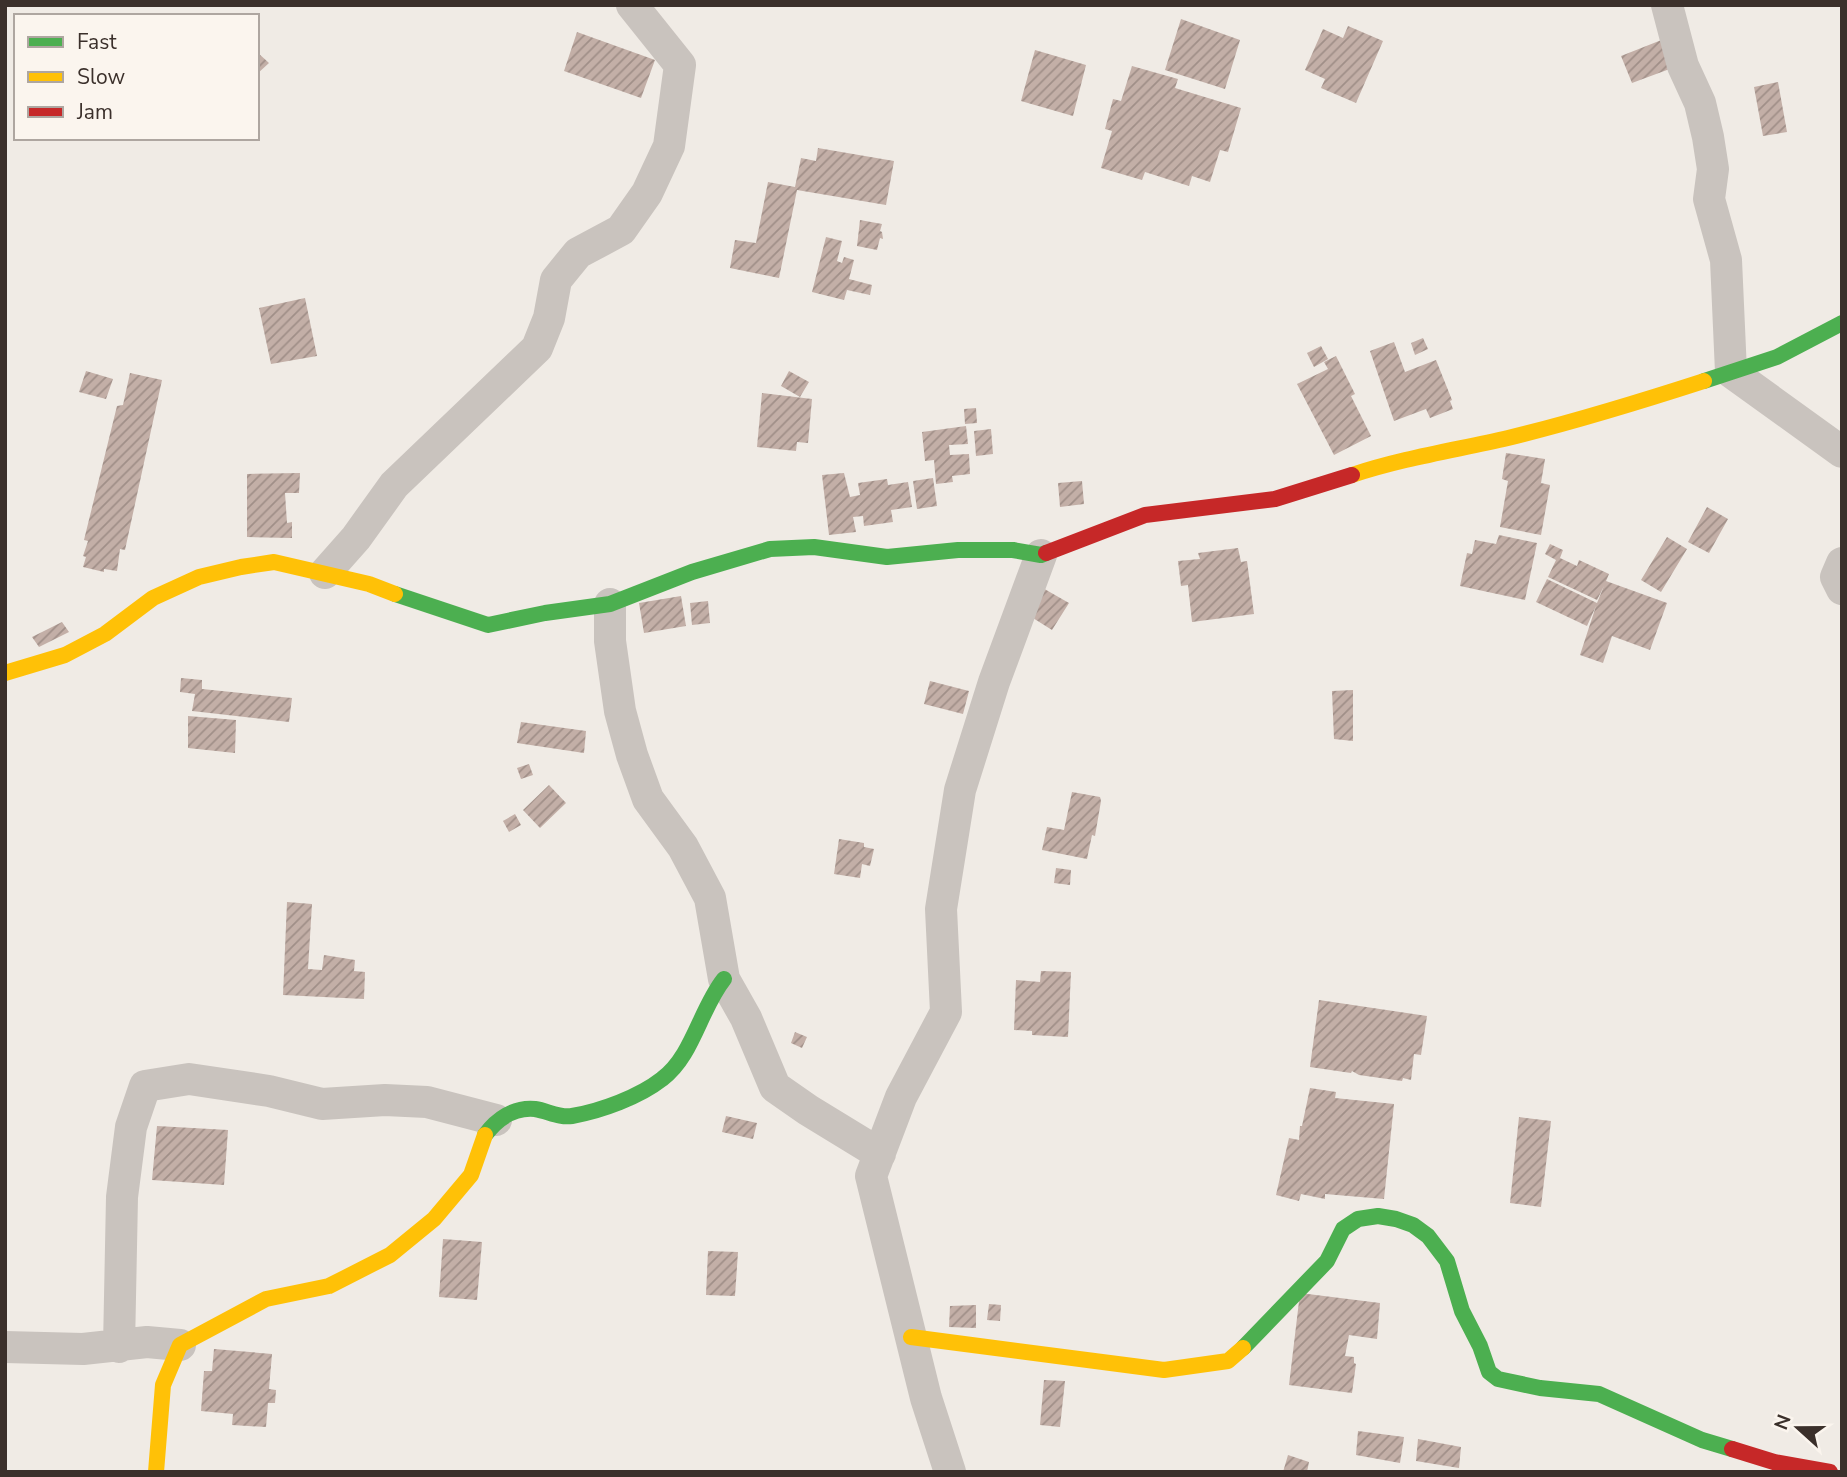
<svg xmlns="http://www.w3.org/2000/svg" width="1847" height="1477" font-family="'Nunito Sans',sans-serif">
	<defs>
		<pattern id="building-hatch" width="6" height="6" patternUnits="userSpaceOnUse" patternTransform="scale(1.75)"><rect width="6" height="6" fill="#c3afa7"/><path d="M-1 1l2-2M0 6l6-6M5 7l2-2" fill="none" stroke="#a08f88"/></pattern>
	</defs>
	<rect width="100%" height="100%" fill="#f0ebe5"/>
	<path fill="url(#building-hatch)" d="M 1181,19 L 1240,40 L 1225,89 L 1165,70 Z
		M 1348,26 L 1383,41 L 1356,103 L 1321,88 L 1325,79 L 1305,70 L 1323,29 L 1343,38 Z
		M 577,32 L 655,60 L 641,98 L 564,71 Z
		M 1664,39 L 1675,67 L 1632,83 L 1621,56 Z
		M 1035,50 L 1086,65 L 1073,116 L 1021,101 Z
		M 257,52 L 269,63 L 257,74 Z
		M 1132,66 L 1178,79 L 1175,88 L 1241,108 L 1228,152 L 1220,150 L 1210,182 L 1192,176 L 1189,186 L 1145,172 L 1142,180 L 1101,168 L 1112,131 L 1105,129 L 1113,99 L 1121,101 Z
		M 1778,82 L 1787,132 L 1763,136 L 1754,87 Z
		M 818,148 L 894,161 L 886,205 L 797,190 L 779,278 L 730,268 L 735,240 L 756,243 L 768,182 L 795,187 L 801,158 L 816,161 Z
		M 860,220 L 882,224 L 880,231 L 882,232 L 883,239 L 880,238 L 877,250 L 857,246 Z
		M 826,237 L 842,241 L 837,261 L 842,263 L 844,257 L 854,260 L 849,279 L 872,285 L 870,295 L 847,290 L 844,300 L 812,292 Z
		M 305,298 L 317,356 L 271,364 L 259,308 Z
		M 1423,338 L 1428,349 L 1415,355 L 1411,343 Z
		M 1394,342 L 1405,372 L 1436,360 L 1452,400 L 1450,401 L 1453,409 L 1430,418 L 1426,409 L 1394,421 L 1370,351 Z
		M 1321,346 L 1328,359 L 1314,367 L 1307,353 Z
		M 1336,356 L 1355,394 L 1351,396 L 1371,436 L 1334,455 L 1297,384 L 1328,369 L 1324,362 Z
		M 86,371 L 113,379 L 106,399 L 79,392 Z
		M 789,371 L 809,382 L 800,397 L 781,386 Z
		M 130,373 L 162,380 L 125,550 L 120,549 L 117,571 L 104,569 L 104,572 L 83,567 L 86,557 L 83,556 L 88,541 L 84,540 L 117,406 L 123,405 Z
		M 762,393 L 812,399 L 808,443 L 797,442 L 796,451 L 757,447 Z
		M 976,408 L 977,423 L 965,424 L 964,409 Z
		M 966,426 L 968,444 L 949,445 L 950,455 L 969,454 L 970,474 L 952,476 L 953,482 L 936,484 L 934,460 L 925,461 L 922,432 Z
		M 991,429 L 993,454 L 976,456 L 974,431 Z
		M 1506,453 L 1545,459 L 1541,483 L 1550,485 L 1541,535 L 1500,527 L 1508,481 L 1502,479 Z
		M 300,473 L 299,493 L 285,493 L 287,523 L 292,522 L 292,538 L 247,537 L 247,474 Z
		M 844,473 L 850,497 L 860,495 L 858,483 L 887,479 L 888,485 L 908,482 L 912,507 L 891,510 L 893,522 L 864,526 L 863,516 L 853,517 L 856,532 L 829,535 L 822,475 Z
		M 933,478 L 937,506 L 917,509 L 913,481 Z
		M 1082,481 L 1084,504 L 1060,507 L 1058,483 Z
		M 1707,507 L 1728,519 L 1709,553 L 1688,542 Z
		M 1499,535 L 1537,543 L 1525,600 L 1460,586 L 1467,553 L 1472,554 L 1475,540 L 1496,544 Z
		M 1667,537 L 1687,549 L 1661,592 L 1641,580 Z
		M 1550,544 L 1563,550 L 1560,558 L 1577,566 L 1579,560 L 1609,574 L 1606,581 L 1667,603 L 1650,650 L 1612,636 L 1603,663 L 1580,655 L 1596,606 L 1587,626 L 1536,602 L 1547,579 L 1597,603 L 1604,586 L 1597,600 L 1548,577 L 1556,560 L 1545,554 Z
		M 1238,548 L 1241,562 L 1247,561 L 1254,614 L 1192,622 L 1188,585 L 1181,586 L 1178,561 L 1200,559 L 1198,553 Z
		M 1041,587 L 1069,603 L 1052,630 L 1025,613 Z
		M 681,596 L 686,626 L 644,633 L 639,603 Z
		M 708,601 L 710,623 L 692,625 L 690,603 Z
		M 62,622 L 69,632 L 39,647 L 32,637 Z
		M 181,678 L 202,680 L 202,689 L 292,698 L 289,722 L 192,711 L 195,694 L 180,692 Z
		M 930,681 L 969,691 L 963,714 L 924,704 Z
		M 1353,690 L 1353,741 L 1334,739 L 1332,691 Z
		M 188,716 L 236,720 L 235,753 L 188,748 Z
		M 521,722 L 586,731 L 584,753 L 517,743 Z
		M 529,764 L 533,775 L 521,779 L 517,768 Z
		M 549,785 L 566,803 L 540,828 L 523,810 Z
		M 1072,792 L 1100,797 L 1101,801 L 1095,836 L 1092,835 L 1087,859 L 1042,850 L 1047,827 L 1064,830 Z
		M 515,814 L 521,825 L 509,832 L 503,821 Z
		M 839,839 L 864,843 L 864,847 L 874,849 L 870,866 L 862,864 L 860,878 L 834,874 Z
		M 1056,868 L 1071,870 L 1070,885 L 1054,883 Z
		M 287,902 L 312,904 L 308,969 L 322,970 L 324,955 L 355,960 L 354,971 L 365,972 L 364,999 L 283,995 Z
		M 1041,971 L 1071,972 L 1068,1037 L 1032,1035 L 1032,1031 L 1014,1030 L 1016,980 L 1040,982 Z
		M 1319,1000 L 1427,1016 L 1421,1055 L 1414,1054 L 1411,1080 L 1403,1078 L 1402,1081 L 1359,1075 L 1352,1071 L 1351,1073 L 1310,1067 Z
		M 795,1032 L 807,1037 L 802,1048 L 791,1043 Z
		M 1310,1088 L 1336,1092 L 1335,1098 L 1394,1104 L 1384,1199 L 1325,1194 L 1325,1199 L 1301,1194 L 1299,1201 L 1276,1195 L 1289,1138 L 1299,1140 L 1300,1126 L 1302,1126 Z
		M 726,1116 L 757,1123 L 753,1139 L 722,1132 Z
		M 1519,1117 L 1551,1121 L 1541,1207 L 1510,1203 Z
		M 157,1126 L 228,1130 L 224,1185 L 152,1180 Z
		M 443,1239 L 482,1242 L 477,1300 L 439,1297 Z
		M 708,1251 L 738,1252 L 735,1296 L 706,1295 Z
		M 1300,1293 L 1380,1303 L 1377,1339 L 1349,1335 L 1345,1356 L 1354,1357 L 1354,1363 L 1356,1364 L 1352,1393 L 1289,1385 Z
		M 989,1304 L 1001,1305 L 1000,1321 L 987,1320 Z
		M 976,1305 L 976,1328 L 949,1327 L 950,1306 Z
		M 214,1349 L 272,1354 L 269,1389 L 276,1390 L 275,1403 L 268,1403 L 266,1427 L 232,1425 L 233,1414 L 201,1411 L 204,1371 L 212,1371 Z
		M 1044,1380 L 1065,1381 L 1060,1427 L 1040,1425 Z
		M 1358,1431 L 1404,1437 L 1400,1463 L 1356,1455 Z
		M 1418,1439 L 1461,1447 L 1459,1468 L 1416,1461 Z
		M 1288,1455 L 1309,1462 L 1307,1472 L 1283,1472 Z"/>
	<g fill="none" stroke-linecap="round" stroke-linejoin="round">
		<path stroke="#c9c3be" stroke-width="32" d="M 1667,5 L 1683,66 L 1700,103 L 1708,137 L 1713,169 L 1709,199 L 1726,260 L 1731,372 L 1842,452
			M 1842,563 L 1836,577 L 1842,589
			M 325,573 L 356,538 L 394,485 L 537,348 L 549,318 L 556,280 L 578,253 L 621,230 L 647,193 L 669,146 L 680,65 L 632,5
			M 610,604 L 610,641 L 620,711 L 632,755 L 648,799 L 683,847 L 710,898 L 724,979 L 746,1018 L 775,1087 L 808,1110 L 880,1154
			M 5,1347 L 83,1349 L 147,1342 L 180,1345
			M 119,1347 L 122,1197 L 131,1127 L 145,1086 L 189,1079 L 269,1091 L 322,1104 L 385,1100 L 427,1102 L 496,1120
			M 950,1472 L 926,1398 L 871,1176 L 901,1097 L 946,1012 L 941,909 L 960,790 L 994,682 L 1041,555"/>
		<path stroke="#4caf50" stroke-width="16" d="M 1704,381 L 1777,357 L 1842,323
			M 395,594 L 488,625 L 545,613 L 610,604 L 692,572 L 770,549 L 814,547 L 887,557 L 958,550 L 1013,550 L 1041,555 L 1046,553
			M 485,1135 C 497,1119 514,1107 535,1109 C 548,1111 559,1118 572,1116 C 601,1111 639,1097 662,1079 C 693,1056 700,1009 724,979
			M 1243,1348 L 1327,1261 L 1343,1229 L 1358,1219 L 1378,1216 L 1396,1219 L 1413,1225 L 1428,1236 L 1447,1261 L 1462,1311 L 1480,1346 L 1489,1372 L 1498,1379 L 1540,1388 L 1599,1394 L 1702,1440 L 1732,1449"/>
		<path stroke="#ffc107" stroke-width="16" d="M 1352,475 C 1403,458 1456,450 1508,438 C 1574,422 1639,402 1704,381
			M 5,673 L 65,655 L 105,634 L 153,598 L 199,577 L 241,567 L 274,562 L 369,584 L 395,594
			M 911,1337 L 1164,1370 L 1228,1361 L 1243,1348
			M 156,1472 L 163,1385 L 180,1345 L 266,1299 L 329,1286 L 390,1255 L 434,1219 L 471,1175 L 485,1135"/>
		<path stroke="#c62828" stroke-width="16" d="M 1046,553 L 1145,515 L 1275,499 L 1352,475
			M 1732,1449 L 1774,1462 L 1830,1472"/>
	</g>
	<rect width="1847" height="1477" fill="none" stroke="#3b302b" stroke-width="14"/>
	<rect x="14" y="14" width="245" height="126" fill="#fbf5ee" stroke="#aea6a0" stroke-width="2"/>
	<rect x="28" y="37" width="35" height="10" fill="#4caf50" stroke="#aea6a0" stroke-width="2"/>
	<text x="77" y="49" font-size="21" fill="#3b302b">Fast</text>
	<rect x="28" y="72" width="35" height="10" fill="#ffc107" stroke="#aea6a0" stroke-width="2"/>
	<text x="77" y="84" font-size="21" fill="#3b302b">Slow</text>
	<rect x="28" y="107" width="35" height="10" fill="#c62828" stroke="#aea6a0" stroke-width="2"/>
	<text x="77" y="119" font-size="21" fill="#3b302b">Jam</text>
	<g transform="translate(1798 1428) rotate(291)" stroke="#fbf5ee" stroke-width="5" paint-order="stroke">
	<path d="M0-5L12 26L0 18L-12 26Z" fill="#3b302b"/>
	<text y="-10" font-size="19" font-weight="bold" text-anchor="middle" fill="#3b302b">N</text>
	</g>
</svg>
